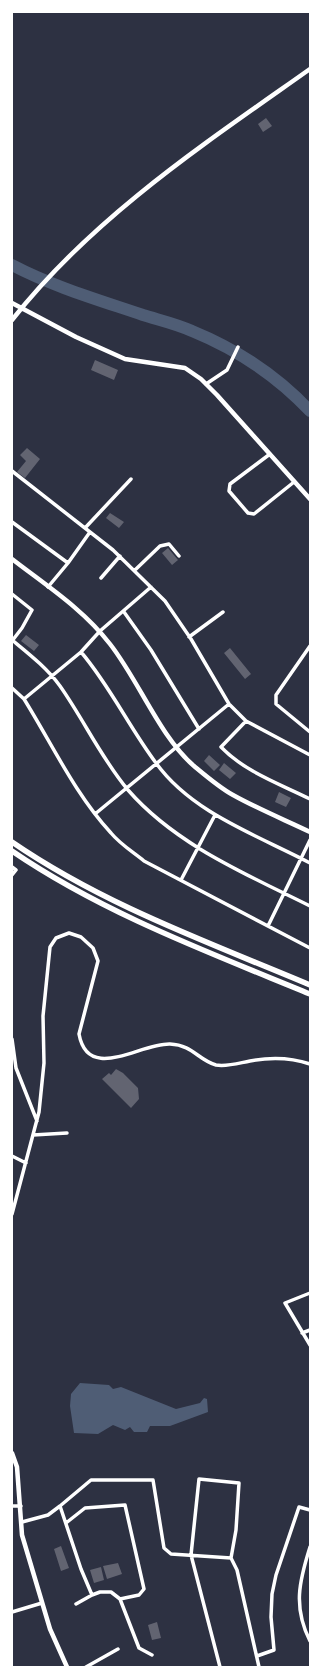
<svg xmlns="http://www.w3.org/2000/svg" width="322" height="1679" font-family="'Space Grotesk',sans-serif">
	<rect width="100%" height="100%" fill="#2d3142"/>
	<path fill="#4f5d75" d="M 80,1383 L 109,1385 L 113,1389 L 121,1387 L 176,1409 L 200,1403 L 204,1398 L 207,1399 L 208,1412 L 170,1426 L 150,1426 L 147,1432 L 134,1432 L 130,1427 L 125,1430 L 113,1425 L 98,1434 L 74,1433 L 70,1406 L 71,1394 Z"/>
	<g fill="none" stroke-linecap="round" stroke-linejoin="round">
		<path stroke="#4f5d75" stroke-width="12" d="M 12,265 C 54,287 99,300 143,315 C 159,320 177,324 192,331 C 236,349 278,377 310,411"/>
	</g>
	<path fill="#626471" d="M 266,118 L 272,126 L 263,132 L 258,124 Z
		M 95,360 L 118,370 L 114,380 L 91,370 Z
		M 27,448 L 40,459 L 25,478 L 17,472 L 26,461 L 20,455 Z
		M 110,513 L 124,522 L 119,528 L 106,518 Z
		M 168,548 L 178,560 L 172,565 L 162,553 Z
		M 26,635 L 39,645 L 34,651 L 21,641 Z
		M 230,648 L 251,674 L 245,679 L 224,653 Z
		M 209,755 L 220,765 L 214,771 L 204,761 Z
		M 224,763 L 236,773 L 230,779 L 219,770 Z
		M 279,792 L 291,798 L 286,807 L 275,802 Z
		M 116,1069 L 123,1073 L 138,1088 L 139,1099 L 131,1108 L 102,1079 L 109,1073 L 111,1075 Z
		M 61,1546 L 69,1568 L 61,1571 L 54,1549 Z
		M 118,1563 L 122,1574 L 107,1579 L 103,1566 Z
		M 101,1567 L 104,1580 L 94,1583 L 90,1570 Z
		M 157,1622 L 161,1638 L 152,1640 L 148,1625 Z"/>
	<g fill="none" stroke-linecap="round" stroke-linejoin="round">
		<path stroke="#fff" stroke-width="3.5" d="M 206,384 L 227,370 L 238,347
			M 270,454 L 230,484 L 229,491 L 248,513 L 254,514 L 294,482
			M 12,471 L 113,550 L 165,601 L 191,639 L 229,704 L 246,721 L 310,755
			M 12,522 L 68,563
			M 85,528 L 131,479
			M 135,570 L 160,546 L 169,544 L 179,556
			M 101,578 L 120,556
			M 48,587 L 68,563 L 90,532
			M 12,594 L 32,610 L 22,628 L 12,641
			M 124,612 L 151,650 L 199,729
			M 189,637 L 223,612
			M 12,640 C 29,654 47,668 60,686 C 84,720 101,758 128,790 C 176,845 246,874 310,906
			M 310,646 L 276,695 L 276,704 L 310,732
			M 81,652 C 110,686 129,727 156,763 C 192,813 257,835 310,863
			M 12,688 L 24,699 C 52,744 75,794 111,833 C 120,844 133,852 144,861 L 310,948
			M 24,699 L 81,652 L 100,631 L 151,587
			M 246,721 L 221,747 C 245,772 280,784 310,799
			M 95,814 L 229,704
			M 12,867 L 16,870 L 12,875
			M 181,880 L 215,815
			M 268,926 L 310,840
			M 12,1039 L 16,1068 L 37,1121
			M 33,1135 L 67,1133
			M 12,1156 L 26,1163
			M 12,1214 L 39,1112 L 44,1063 L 43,1016 L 50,947 L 56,938 L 69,933 L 81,937 L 93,948 L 98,961 L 79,1034 C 88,1083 140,1043 170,1044 C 193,1045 198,1060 216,1065 C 227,1067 239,1063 250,1061 C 271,1057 289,1057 310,1064
			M 310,1293 L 285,1303 L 310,1345
			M 302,1333 L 310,1330
			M 12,1506 L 21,1506
			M 60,1506 L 91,1480 L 153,1480 L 164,1548 L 171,1554 L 231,1558
			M 22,1522 L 48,1515 L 60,1506 L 81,1569 L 92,1595 L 76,1604
			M 66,1523 L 85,1508 L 125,1505 L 144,1589 L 139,1595 L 120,1599 L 111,1592 L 100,1592 L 92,1595
			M 310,1547 C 299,1582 293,1607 310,1641
			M 120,1599 L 139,1648 L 152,1655
			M 12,1612 L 42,1603
			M 257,1656 L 274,1650 L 271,1617 L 272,1594 L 276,1575 L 299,1507 L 310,1510
			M 86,1667 L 118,1649
			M 220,1667 L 191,1555 L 199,1479 L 239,1483 L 236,1530 L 231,1558 L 237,1570 L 259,1667"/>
		<path stroke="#fff" stroke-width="4.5" d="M 12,303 L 76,337 L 125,359 L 185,368 L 201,379 L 217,395 L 310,499
			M 12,320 C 93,217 204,144 310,69
			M 12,559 C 47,586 83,609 110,644 C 139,681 160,737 194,766 C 206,776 220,788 233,795 C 258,809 285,820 310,832
			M 12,1453 L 17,1467 L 22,1535 L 50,1629 L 67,1667"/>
		<path stroke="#fff" stroke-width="5.5" d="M 12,842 C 104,905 208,942 310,985
			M 12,851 C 103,913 208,952 310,994"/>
	</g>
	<rect width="322" height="1679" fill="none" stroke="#ffffff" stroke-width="26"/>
</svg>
